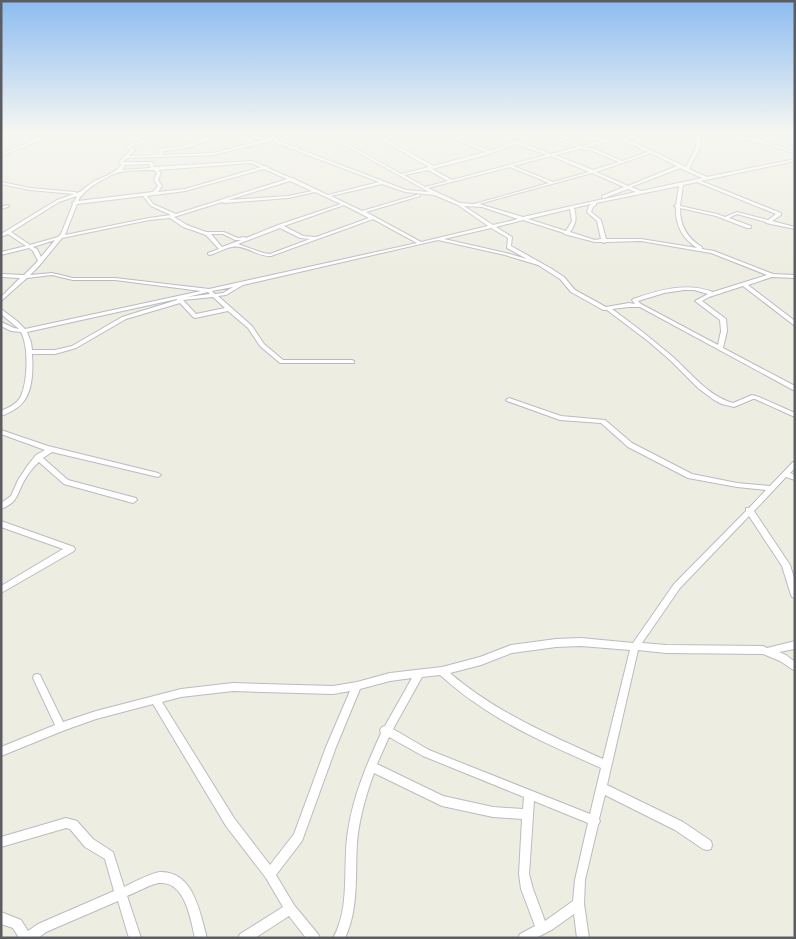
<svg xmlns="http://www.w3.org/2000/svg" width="796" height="939" font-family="'Exo 2',sans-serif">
	<rect width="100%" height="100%" fill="#edede2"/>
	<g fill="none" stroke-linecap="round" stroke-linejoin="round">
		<g stroke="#babbc1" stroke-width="2">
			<path id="minor" d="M 57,134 L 65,134 L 41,140 L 1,156 L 1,154 L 39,138 Z
				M 158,134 L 164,134 L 130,147 L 135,150 L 129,156 L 159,155 L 159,149 L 184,146 L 207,138 L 198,134 C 203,134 206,136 210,137 C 214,137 221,134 226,134 L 186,148 L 162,151 L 163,155 L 213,153 L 271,138 L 266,134 L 271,134 L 281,142 L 406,190 L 429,192 L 325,134 L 330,134 L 401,174 L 429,167 L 372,134 L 377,134 L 433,166 L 486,152 L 442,134 L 448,134 L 490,151 L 513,142 L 490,134 L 496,134 L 551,154 L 578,147 L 541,134 L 547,134 L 582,146 L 601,141 L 587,134 C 594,134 601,140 607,139 C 616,138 623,134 632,134 L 623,137 L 686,167 L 696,148 L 697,134 L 701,134 L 700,148 L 689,169 L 707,177 L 795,159 L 795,161 L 701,181 L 781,213 L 781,215 L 772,221 L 795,227 L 795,229 L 766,223 L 766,222 L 737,214 L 729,218 L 751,226 L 751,228 L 747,228 L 716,216 L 680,208 C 680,226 687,238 702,247 L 702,249 L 714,251 L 773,274 L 795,275 L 795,278 L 772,277 L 748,285 L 795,321 L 795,326 L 743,286 L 709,297 L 702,301 L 726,319 L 727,331 L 723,348 L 795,386 L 795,391 L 640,307 L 629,307 L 612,309 C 633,324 653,340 673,357 C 692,374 708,396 733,403 L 752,395 L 759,397 L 795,413 L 795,417 L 755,399 L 753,399 L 734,407 L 722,404 L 714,400 L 698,388 L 671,361 L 648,341 L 607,310 L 603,310 L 571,292 L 560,279 L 538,265 L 505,255 L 438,240 L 243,285 L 226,295 L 218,296 L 252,326 L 264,344 L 283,360 L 352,360 L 354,361 L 354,363 L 280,363 L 260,346 L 248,328 L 228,311 L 195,318 L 193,317 L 180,303 L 126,319 L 76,348 L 55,354 L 32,354 C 33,368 33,389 24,401 C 19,408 9,413 1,416 L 1,411 C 8,408 16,404 20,398 C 28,383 29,347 21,332 L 11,331 L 1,326 L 1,322 L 14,328 L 19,329 L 1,314 L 1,309 L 17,321 L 25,329 L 201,291 L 115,280 L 73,280 L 52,275 L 27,278 L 1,301 L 1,297 L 20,278 L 1,277 L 1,274 L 24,275 L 38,261 L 33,251 L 29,248 L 1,255 L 1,252 L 26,246 L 8,234 L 1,237 L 1,234 L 57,200 L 74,194 L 30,190 L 1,184 L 1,182 L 30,188 L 75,192 L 77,193 C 83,191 85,187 90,184 C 100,177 114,175 121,165 L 119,162 L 131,150 L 126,148 L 126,146 ZM 619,138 L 648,152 L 622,161 L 592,148 L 584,148 ZM 274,140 L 279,144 L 379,182 L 328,195 L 294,179 L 293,178 L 291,178 L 268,168 L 267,166 L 264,166 L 252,161 L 154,167 L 153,163 L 151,162 L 123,162 L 127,158 L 213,155 ZM 516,144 L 547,155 L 452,180 L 432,169 L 483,156 ZM 583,148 L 582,150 L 590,150 L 619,162 L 593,170 L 555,155 ZM 651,153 L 677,166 L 628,186 L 596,172 ZM 551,156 L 589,172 L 553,182 L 513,166 ZM 251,163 L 261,167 L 185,189 L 158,192 L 162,186 L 158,180 L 161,173 L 158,170 ZM 149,164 L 151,168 L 122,170 L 125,165 ZM 510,167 L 549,183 L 474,204 L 460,203 L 428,188 ZM 680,168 L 702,178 L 641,191 L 631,187 ZM 264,169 L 287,179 L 176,214 L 153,204 L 147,196 L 185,191 ZM 154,170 L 157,173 L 154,180 L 158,186 L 153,192 L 78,201 C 83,190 109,174 121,172 C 132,170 143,170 154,170 ZM 428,170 L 448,181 L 425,187 L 404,175 ZM 592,173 L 624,187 L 602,196 L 602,198 L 604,198 L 628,189 L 636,192 L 576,205 L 523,217 L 479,204 ZM 290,181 L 312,191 L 288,196 L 228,200 ZM 697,182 L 776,214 L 768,220 L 737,212 L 725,217 L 717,214 L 680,206 L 683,185 ZM 382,184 L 405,192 L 434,195 L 458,205 L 488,226 L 421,242 L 366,212 L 420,196 L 420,194 L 362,211 L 331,196 ZM 679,186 L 676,205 L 674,206 L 676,207 C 675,225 682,238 697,248 L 641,239 L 606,239 L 601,220 L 591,212 L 593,207 L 596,205 L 596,203 ZM 315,192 L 341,204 L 278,225 L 246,238 L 244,237 L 238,238 L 224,232 L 206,232 L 187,225 L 174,217 L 222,202 L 224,203 L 288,198 ZM 77,196 L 74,202 L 72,203 L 73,204 L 61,234 L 58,237 L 30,245 L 11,232 L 59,202 ZM 143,196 L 151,206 L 171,215 L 149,218 L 65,235 L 77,204 ZM 591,204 L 589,206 L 587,212 L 597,221 L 601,239 L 595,240 L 570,232 C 576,224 577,218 574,208 ZM 344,205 L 369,218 L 316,237 L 303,236 L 284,226 ZM 464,206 L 482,207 L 518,219 L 493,225 ZM 570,209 L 572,221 L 566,231 L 528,219 ZM 170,218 L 183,227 L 206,235 L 219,249 L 208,253 L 208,254 L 210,255 C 218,253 224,248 232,247 C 244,244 258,257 271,256 L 373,219 L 417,243 L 209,289 L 115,278 L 73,278 L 52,273 L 30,275 L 39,266 L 62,238 L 149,220 ZM 523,220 L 564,233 L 564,234 L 595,242 L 602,242 L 604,243 L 606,242 L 641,241 L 711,253 L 767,275 L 713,292 C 686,282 659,290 633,299 L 632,300 L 635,304 L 629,303 L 606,307 L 575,290 L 564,277 L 552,269 L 511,246 L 512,237 L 496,227 ZM 280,228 L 300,238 L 310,239 L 270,254 L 263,253 L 238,244 ZM 491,228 L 508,238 L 507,248 L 527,259 L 506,253 L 444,239 ZM 211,234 L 223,234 L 235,240 L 241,240 L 222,247 ZM 55,240 L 41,257 L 37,249 L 33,247 ZM 233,287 L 223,293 L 215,294 L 212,291 ZM 684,290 L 694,290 L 708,294 L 695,301 L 720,320 L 721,331 L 718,345 L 641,304 L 638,301 L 664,293 ZM 208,292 L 210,294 L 187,297 ZM 213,297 L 225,308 L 196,314 L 183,300 ZM 177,299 L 177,300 L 122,317 L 72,346 L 55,350 L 32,350 L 31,342 L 27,332 Z
				M 271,134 C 278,134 285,137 292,137 C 303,137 313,134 325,134 L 290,139 Z
				M 714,134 C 742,134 769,142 795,152 L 795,154 L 767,144 Z
				M 766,134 L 772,134 L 795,143 L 795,145 Z
				M 785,134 L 795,136 L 795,138 L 786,135 Z
				M 7,205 L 9,206 L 8,207 L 1,209 L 1,207 Z
				M 509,398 L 561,416 L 605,420 L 632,443 L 692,474 L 737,483 L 770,486 L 793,462 L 795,462 L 795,468 L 790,473 L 795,475 L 795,480 L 786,477 L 754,511 L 790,565 L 795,581 L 795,598 L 792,597 L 791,595 L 782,566 L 749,516 L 680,588 L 642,643 L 666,645 L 763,646 L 767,648 L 795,641 L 795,649 L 779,652 L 786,655 L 795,662 L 795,671 L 780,661 L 763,654 L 666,653 L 638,650 L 607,785 L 683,822 L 711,841 L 712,845 L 711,849 L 707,850 L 703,849 L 675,830 L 605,795 L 599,819 L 600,821 L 598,825 L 585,880 L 584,904 L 589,938 L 577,938 L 574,914 L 553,929 L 536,938 L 518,938 L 520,934 L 535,926 L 521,889 L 519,874 L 522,819 L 493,817 L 442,806 L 374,773 C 366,795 359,819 357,843 C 355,874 359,909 345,938 L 333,938 C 335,934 337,931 338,927 C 349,900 343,860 348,831 C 353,796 367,764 381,733 L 380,730 L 382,727 L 385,726 L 412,678 L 390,681 L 360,689 L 336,747 L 302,841 L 276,875 L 294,905 L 318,934 L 320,938 L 306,938 L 289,916 L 255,938 L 238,938 L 240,934 L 283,907 L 266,878 L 226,826 L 153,704 L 96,719 L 65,730 L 1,756 L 1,747 L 55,725 L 33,678 L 34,675 L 37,674 L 40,675 L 63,722 L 96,711 L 181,689 L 233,683 L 333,686 L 357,682 L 390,673 L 442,667 L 480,657 L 511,645 L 556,639 L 581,638 L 633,643 L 674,584 L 746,511 L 746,508 L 749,508 L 766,490 L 737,487 L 688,478 L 628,447 L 601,423 L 560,420 L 507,401 L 506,400 ZM 581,646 L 630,650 L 603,759 C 550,735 495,712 450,673 L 481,665 L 512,653 L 556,647 ZM 440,675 C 452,685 464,696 477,704 C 515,731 559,749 601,768 L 590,814 L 429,750 L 393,729 L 422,677 ZM 233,691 L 333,694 L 350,691 L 326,747 L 294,834 L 270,865 L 234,818 L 162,702 L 181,697 ZM 389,737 L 423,756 L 524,797 L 523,809 L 493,807 L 443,796 L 377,764 ZM 534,801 L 588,823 L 575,880 L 573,901 L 545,921 L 533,889 L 529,874 Z
				M 1,430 L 48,446 L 158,473 L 161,475 L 158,477 L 52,452 L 43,458 L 68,480 L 136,498 L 137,500 L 133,503 L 64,484 L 39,462 C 33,467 28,474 24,481 C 16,496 18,502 1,509 L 1,503 L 11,496 L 18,480 L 28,465 L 36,455 L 45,450 L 1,434 Z
				M 1,521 L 74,547 L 75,549 L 74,551 L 1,593 L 1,586 L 63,549 L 1,527 Z
				M 66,818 L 77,821 L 93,839 L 113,852 L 124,887 C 132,883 153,872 161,872 C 194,872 200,913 207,938 L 195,938 C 191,920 185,881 160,883 C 153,883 135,893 127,896 L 141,938 L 129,938 L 118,901 L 46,932 L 38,938 L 19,938 L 13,928 L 1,924 L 1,912 L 21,920 L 28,931 L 38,924 L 114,891 L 105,859 L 85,847 L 70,829 L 66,828 L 1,847 L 1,837 Z"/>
		</g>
		<use href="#minor" fill="#fff" fill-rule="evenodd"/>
	</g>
	<linearGradient id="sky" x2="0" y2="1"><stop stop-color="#8cbcf1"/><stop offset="0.5" stop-color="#f7f7f2"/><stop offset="1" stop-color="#f7f7f2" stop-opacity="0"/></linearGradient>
	<rect width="796" height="266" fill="url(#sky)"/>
	<rect width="796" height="939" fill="none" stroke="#5b5d63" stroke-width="5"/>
</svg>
